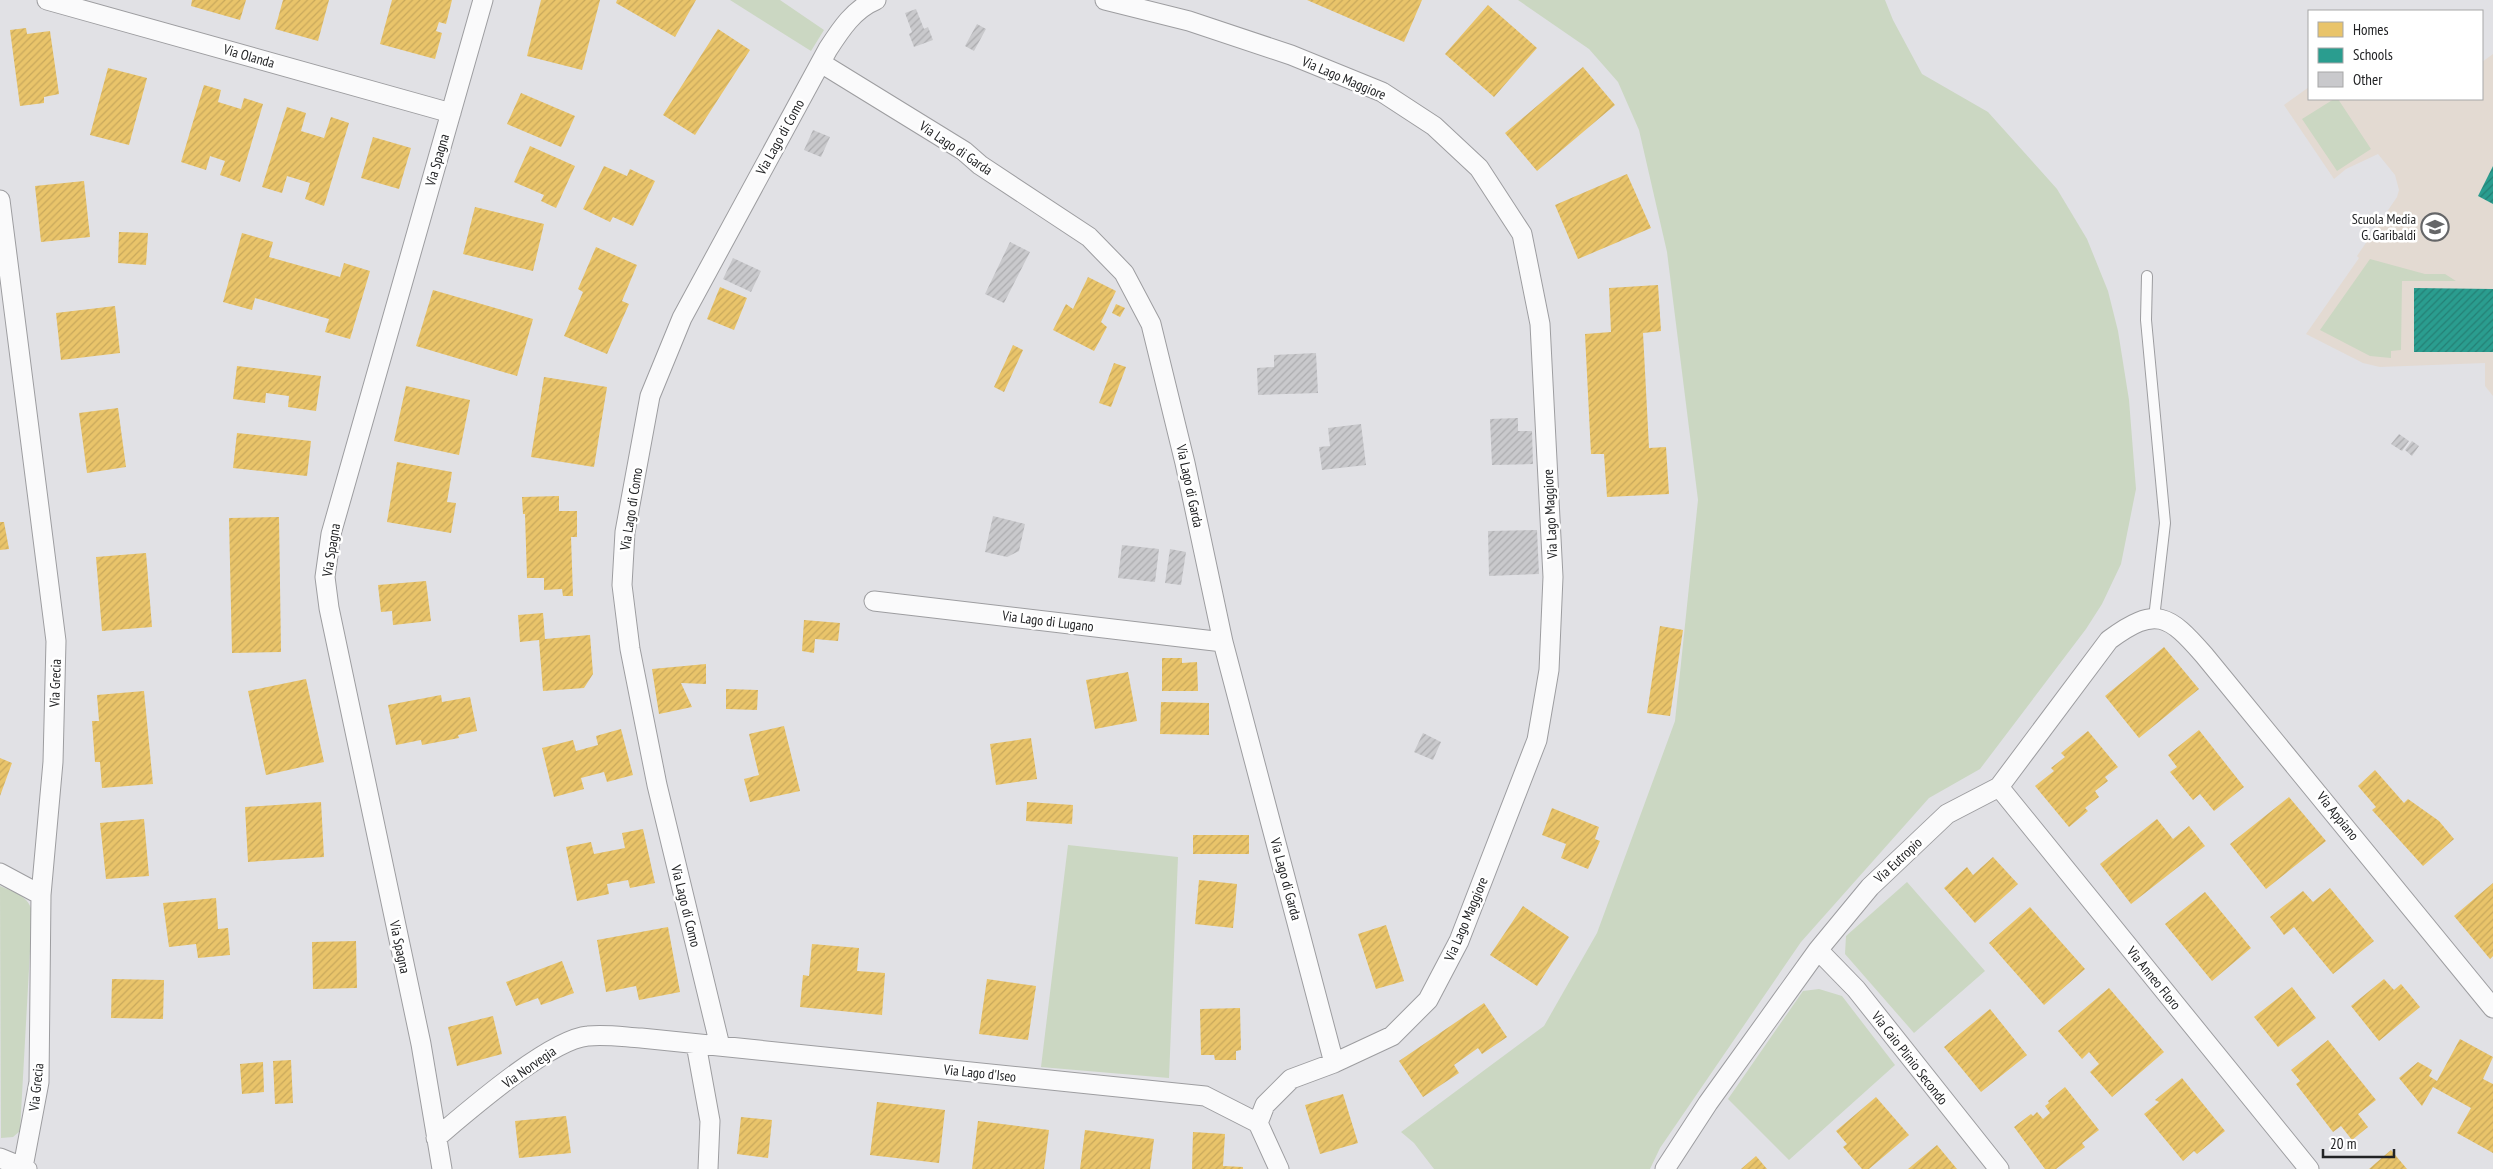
<svg xmlns="http://www.w3.org/2000/svg" width="2493" height="1169" font-family="'PT Sans Narrow',sans-serif">
	<defs>
		<pattern id="homes-hatch" width="6" height="6" patternUnits="userSpaceOnUse" patternTransform="scale(1.25)"><rect width="6" height="6" fill="#e9c46a"/><path d="M-1 1l2-2M0 6l6-6M5 7l2-2" fill="none" stroke="#c8a85c"/></pattern>
		<pattern id="schools-hatch" width="6" height="6" patternUnits="userSpaceOnUse" patternTransform="scale(1.25)"><rect width="6" height="6" fill="#2a9d8f"/><path d="M-1 1l2-2M0 6l6-6M5 7l2-2" fill="none" stroke="#248075"/></pattern>
		<pattern id="building-hatch" width="6" height="6" patternUnits="userSpaceOnUse" patternTransform="scale(1.25)"><rect width="6" height="6" fill="#c9c9cc"/><path d="M-1 1l2-2M0 6l6-6M5 7l2-2" fill="none" stroke="#acacaf"/></pattern>
	</defs>
	<rect width="100%" height="100%" fill="#e1e1e5"/>
	<path fill="#e3dad2" d="M 2493,54 L 2493,396 L 2485,386 L 2485,363 L 2380,367 L 2363,363 L 2306,334 L 2359,258 L 2357,256 L 2397,197 L 2399,190 L 2395,175 L 2378,154 L 2346,169 L 2334,179 L 2284,105 L 2309,87 L 2309,99 L 2482,99 L 2482,62 Z"/>
	<path fill="#cbd7c2" d="M 730,0 L 780,0 L 824,30 L 811,51 Z
		M 1518,0 L 1885,0 L 1893,20 L 1922,74 L 1988,112 L 2057,189 L 2087,239 L 2108,291 L 2118,331 L 2129,400 L 2136,489 L 2121,564 L 2102,604 L 2086,629 L 1980,769 L 1929,798 L 1801,942 L 1660,1148 L 1650,1169 L 1434,1169 L 1414,1143 L 1401,1132 L 1544,1026 L 1597,933 L 1675,721 L 1698,500 L 1667,252 L 1639,130 L 1618,82 L 1589,49 Z
		M 2334,99 L 2338,99 L 2371,149 L 2337,171 L 2302,119 Z
		M 2370,259 L 2425,274 L 2445,274 L 2456,281 L 2402,281 L 2401,350 L 2391,351 L 2391,358 L 2370,356 L 2320,330 Z
		M 1068,845 L 1178,857 L 1169,1078 L 1041,1067 Z
		M 1907,882 L 1985,971 L 1914,1033 L 1845,954 L 1846,936 Z
		M 0,886 C 14,892 32,897 32,915 L 20,1131 L 13,1137 L 1,1138 Z
		M 1819,989 L 1842,996 L 1895,1065 L 1789,1160 L 1728,1099 L 1803,991 Z"/>
	<path fill="url(#homes-hatch)" d="M 192,0 L 246,0 L 240,20 L 191,6 Z
		M 283,0 L 329,0 L 318,41 L 275,29 Z
		M 392,0 L 452,0 L 446,24 L 439,22 L 436,31 L 442,33 L 435,59 L 380,44 Z
		M 541,0 L 600,0 L 582,70 L 527,56 Z
		M 617,0 L 696,0 L 675,37 L 616,3 Z
		M 1307,0 L 1422,0 L 1404,42 Z
		M 1488,5 L 1537,48 L 1494,97 L 1445,54 Z
		M 26,28 L 27,34 L 50,31 L 59,94 L 44,97 L 44,103 L 20,106 L 10,30 Z
		M 718,29 L 750,50 L 695,135 L 663,115 Z
		M 1583,67 L 1615,105 L 1537,171 L 1505,133 Z
		M 108,68 L 147,78 L 129,145 L 90,135 Z
		M 204,85 L 221,90 L 218,102 L 241,109 L 244,98 L 263,104 L 240,182 L 220,175 L 225,161 L 210,156 L 206,170 L 181,162 Z
		M 521,93 L 575,116 L 561,147 L 507,124 Z
		M 287,107 L 306,113 L 301,131 L 324,138 L 331,117 L 349,123 L 324,206 L 305,199 L 310,183 L 287,176 L 282,193 L 262,187 Z
		M 373,137 L 411,148 L 399,189 L 361,178 Z
		M 530,146 L 575,166 L 556,208 L 541,201 L 544,195 L 514,182 Z
		M 604,166 L 627,176 L 630,169 L 655,181 L 633,226 L 613,217 L 610,222 L 583,209 Z
		M 1627,174 L 1651,228 L 1578,259 L 1555,205 Z
		M 84,181 L 90,237 L 41,242 L 35,186 Z
		M 475,207 L 544,224 L 533,271 L 463,254 Z
		M 119,232 L 148,233 L 146,265 L 118,263 Z
		M 242,233 L 273,242 L 269,257 L 340,277 L 344,263 L 370,271 L 350,339 L 325,332 L 329,319 L 255,298 L 252,310 L 223,302 Z
		M 596,247 L 637,265 L 622,301 L 629,304 L 607,354 L 564,336 L 583,292 L 578,289 Z
		M 1088,277 L 1116,291 L 1101,322 L 1107,327 L 1094,351 L 1053,330 L 1066,304 L 1073,309 Z
		M 1658,285 L 1661,331 L 1643,333 L 1649,448 L 1666,447 L 1669,494 L 1607,497 L 1604,454 L 1591,454 L 1585,334 L 1611,332 L 1609,288 Z
		M 720,287 L 747,298 L 734,330 L 707,319 Z
		M 433,290 L 533,319 L 517,376 L 416,346 Z
		M 1116,304 L 1125,308 L 1120,317 L 1112,313 Z
		M 115,306 L 120,353 L 61,360 L 56,313 Z
		M 1013,345 L 1023,350 L 1004,392 L 994,387 Z
		M 1114,363 L 1126,367 L 1111,407 L 1099,403 Z
		M 237,366 L 321,376 L 316,411 L 288,407 L 289,396 L 266,393 L 265,403 L 233,399 Z
		M 544,377 L 607,387 L 594,467 L 531,457 Z
		M 406,386 L 470,400 L 459,455 L 394,441 Z
		M 118,408 L 126,467 L 87,473 L 79,413 Z
		M 237,433 L 311,441 L 307,476 L 233,468 Z
		M 397,462 L 452,472 L 447,502 L 456,503 L 451,533 L 387,522 Z
		M 559,496 L 559,511 L 577,511 L 577,537 L 571,537 L 573,596 L 563,596 L 562,589 L 544,590 L 544,578 L 527,578 L 525,514 L 523,514 L 522,497 Z
		M 279,517 L 281,652 L 232,653 L 229,518 Z
		M 0,522 L 4,522 L 9,549 L 0,550 Z
		M 146,553 L 152,627 L 102,631 L 96,557 Z
		M 426,581 L 431,621 L 393,625 L 392,611 L 381,612 L 378,585 Z
		M 543,613 L 545,639 L 590,635 L 593,674 L 584,688 L 543,691 L 539,640 L 520,642 L 518,615 Z
		M 804,620 L 840,623 L 838,641 L 815,639 L 814,653 L 802,651 Z
		M 1660,626 L 1683,630 L 1670,716 L 1647,713 Z
		M 2164,647 L 2199,689 L 2139,738 L 2105,696 Z
		M 1162,658 L 1182,658 L 1182,663 L 1197,662 L 1198,691 L 1162,691 Z
		M 706,664 L 706,684 L 681,683 L 692,707 L 659,714 L 652,669 Z
		M 1128,672 L 1137,721 L 1095,729 L 1086,680 Z
		M 306,679 L 324,762 L 266,775 L 248,691 Z
		M 726,689 L 758,690 L 757,710 L 726,709 Z
		M 144,691 L 153,784 L 102,788 L 100,762 L 95,762 L 92,721 L 99,721 L 97,695 Z
		M 441,695 L 442,702 L 470,697 L 477,731 L 458,735 L 459,738 L 422,745 L 421,740 L 396,745 L 388,705 Z
		M 1161,702 L 1209,703 L 1209,735 L 1160,734 Z
		M 784,726 L 800,791 L 750,802 L 744,779 L 759,775 L 749,734 Z
		M 621,729 L 633,775 L 607,782 L 604,772 L 581,778 L 584,789 L 554,797 L 542,748 L 573,740 L 576,751 L 598,745 L 596,736 Z
		M 2199,730 L 2244,787 L 2214,811 L 2200,794 L 2193,800 L 2170,772 L 2177,767 L 2168,755 Z
		M 2088,731 L 2118,767 L 2105,777 L 2108,781 L 2095,791 L 2099,797 L 2085,808 L 2088,811 L 2069,827 L 2035,786 L 2054,771 L 2051,768 L 2065,757 L 2061,753 Z
		M 1031,738 L 1037,779 L 996,785 L 990,744 Z
		M 0,758 L 12,763 L 0,796 Z
		M 2375,770 L 2404,803 L 2408,799 L 2439,821 L 2454,839 L 2423,866 L 2372,810 L 2376,807 L 2358,786 Z
		M 2289,797 L 2326,841 L 2266,889 L 2230,844 Z
		M 321,802 L 324,857 L 248,862 L 245,807 Z
		M 1027,802 L 1073,805 L 1072,824 L 1026,821 Z
		M 1552,808 L 1599,827 L 1595,839 L 1600,841 L 1588,869 L 1561,858 L 1566,844 L 1542,835 Z
		M 144,819 L 149,876 L 106,879 L 100,823 Z
		M 2157,819 L 2173,839 L 2189,826 L 2205,846 L 2131,904 L 2100,864 Z
		M 643,829 L 655,883 L 630,888 L 628,880 L 607,884 L 609,894 L 577,901 L 566,847 L 591,842 L 594,854 L 625,848 L 622,833 Z
		M 1193,835 L 1249,835 L 1249,854 L 1193,854 Z
		M 1993,857 L 2018,884 L 1975,923 L 1944,888 L 1967,867 L 1973,875 Z
		M 1199,880 L 1237,884 L 1233,928 L 1195,924 Z
		M 2493,883 L 2493,956 L 2490,959 L 2454,916 Z
		M 2330,888 L 2374,941 L 2333,974 L 2294,927 L 2284,935 L 2270,917 L 2303,891 L 2313,902 Z
		M 2205,892 L 2251,948 L 2212,981 L 2165,924 Z
		M 216,898 L 218,929 L 228,928 L 230,955 L 198,958 L 196,944 L 169,947 L 163,903 Z
		M 1523,906 L 1569,937 L 1537,986 L 1490,955 Z
		M 2030,907 L 2085,969 L 2044,1005 L 1989,943 Z
		M 1386,925 L 1404,981 L 1376,989 L 1358,934 Z
		M 668,927 L 680,992 L 639,1000 L 636,986 L 606,992 L 597,940 Z
		M 356,941 L 357,988 L 313,989 L 312,942 Z
		M 812,944 L 859,948 L 857,971 L 885,973 L 882,1015 L 800,1007 L 803,975 L 809,976 Z
		M 562,961 L 574,993 L 541,1005 L 538,998 L 516,1006 L 506,982 Z
		M 112,979 L 164,980 L 163,1019 L 111,1018 Z
		M 987,979 L 1036,986 L 1028,1040 L 979,1034 Z
		M 2384,979 L 2394,990 L 2401,984 L 2420,1007 L 2379,1041 L 2351,1006 Z
		M 2292,987 L 2316,1018 L 2278,1047 L 2254,1017 Z
		M 2109,988 L 2164,1052 L 2112,1097 L 2090,1072 L 2099,1064 L 2089,1052 L 2082,1059 L 2058,1031 Z
		M 1484,1003 L 1507,1037 L 1482,1054 L 1478,1048 L 1454,1065 L 1459,1073 L 1423,1097 L 1399,1061 Z
		M 1240,1008 L 1241,1050 L 1236,1051 L 1236,1060 L 1215,1060 L 1214,1055 L 1201,1055 L 1200,1009 Z
		M 1990,1009 L 2027,1055 L 1981,1092 L 1944,1047 Z
		M 493,1016 L 502,1054 L 457,1066 L 448,1027 Z
		M 2460,1039 L 2493,1057 L 2483,1079 L 2493,1084 L 2493,1153 L 2457,1133 L 2471,1108 L 2433,1087 L 2422,1106 L 2399,1078 L 2418,1062 L 2432,1070 L 2429,1076 L 2437,1081 Z
		M 2328,1040 L 2376,1100 L 2358,1114 L 2368,1127 L 2352,1140 L 2341,1126 L 2333,1132 L 2296,1084 L 2300,1081 L 2291,1070 Z
		M 291,1060 L 293,1103 L 275,1104 L 273,1061 Z
		M 263,1062 L 264,1092 L 242,1094 L 240,1064 Z
		M 2182,1078 L 2225,1131 L 2197,1154 L 2194,1151 L 2183,1161 L 2144,1114 L 2159,1102 L 2155,1100 Z
		M 2065,1087 L 2099,1130 L 2082,1143 L 2085,1147 L 2056,1169 L 2045,1169 L 2014,1127 L 2031,1114 L 2033,1116 L 2037,1112 L 2043,1119 L 2050,1113 L 2045,1106 L 2049,1103 L 2048,1101 Z
		M 1343,1094 L 1358,1143 L 1320,1154 L 1305,1105 Z
		M 1876,1097 L 1909,1135 L 1869,1169 L 1862,1169 L 1843,1147 L 1847,1144 L 1836,1131 Z
		M 877,1102 L 945,1110 L 939,1163 L 870,1155 Z
		M 566,1116 L 571,1153 L 519,1158 L 515,1121 Z
		M 741,1117 L 772,1120 L 768,1158 L 737,1154 Z
		M 978,1121 L 1049,1130 L 1044,1169 L 972,1169 Z
		M 1085,1130 L 1154,1139 L 1150,1169 L 1080,1169 Z
		M 1193,1132 L 1225,1134 L 1223,1166 L 1243,1167 L 1243,1169 L 1192,1169 Z
		M 1937,1145 L 1957,1169 L 1908,1169 Z
		M 2391,1150 L 2407,1169 L 2369,1169 Z
		M 1756,1156 L 1767,1169 L 1741,1169 Z"/>
	<path fill="url(#schools-hatch)" d="M 2493,166 L 2493,204 L 2478,196 Z
		M 2414,288 L 2493,289 L 2493,352 L 2414,352 Z"/>
	<path fill="url(#building-hatch)" d="M 916,9 L 924,29 L 928,27 L 933,40 L 914,47 L 909,34 L 912,32 L 905,13 Z
		M 977,24 L 986,29 L 974,51 L 965,46 Z
		M 813,130 L 830,137 L 821,157 L 804,150 Z
		M 1010,242 L 1030,252 L 1004,303 L 985,294 Z
		M 733,258 L 761,271 L 751,292 L 723,279 Z
		M 1316,353 L 1318,393 L 1258,395 L 1257,368 L 1274,367 L 1274,355 Z
		M 1518,418 L 1518,431 L 1532,431 L 1533,464 L 1492,465 L 1490,419 Z
		M 1361,424 L 1366,465 L 1322,470 L 1319,447 L 1330,446 L 1328,428 Z
		M 2399,434 L 2409,441 L 2402,451 L 2391,444 Z
		M 2412,441 L 2419,446 L 2412,456 L 2405,450 Z
		M 993,516 L 1025,524 L 1019,551 L 1007,557 L 985,552 Z
		M 1537,530 L 1539,574 L 1489,576 L 1488,531 Z
		M 1122,545 L 1159,549 L 1155,582 L 1118,578 Z
		M 1170,549 L 1186,552 L 1181,585 L 1165,583 Z
		M 1423,733 L 1441,742 L 1433,760 L 1414,752 Z"/>
	<g fill="none" stroke-linecap="round" stroke-linejoin="round">
		<g stroke="#9d9da0" stroke-width="12">
			<path id="lane" d="M 2147,276 L 2146,320 L 2165,523 L 2154,618"/>
		</g>
		<g stroke="#9d9da0" stroke-width="21">
			<path id="street" d="M 47,0 L 451,113
				M 1105,0 L 1189,21 L 1291,55 L 1382,92 L 1434,126 L 1479,168 L 1522,234 L 1540,324 L 1553,577 L 1549,670 L 1537,740 L 1459,941 L 1428,1000 L 1392,1036 L 1334,1063 L 1291,1079 L 1265,1105 L 1258,1123 L 1279,1169
				M 821,63 L 964,151 L 980,165 L 1089,237 L 1124,273 L 1151,324 L 1185,463 L 1223,642 L 1334,1063
				M 0,200 L 56,641 L 53,762 L 41,895 L 39,1082 L 23,1167
				M 874,601 L 1223,642
				M 1999,787 L 2309,1169
				M 0,873 L 41,895
				M 1818,950 L 1856,989 L 1999,1169
				M 696,1044 L 710,1121 L 708,1169
				M 720,1046 L 657,785 L 630,649 L 622,585 L 625,532 L 650,396 L 682,318 L 828,49 C 841,29 854,9 876,0
				M 436,1138 C 467,1112 550,1039 588,1036 C 605,1034 624,1037 641,1038 L 1205,1096 L 1258,1123
				M 0,1158 L 27,1169
				M 442,1169 L 421,1044 L 329,608 L 325,577 L 331,534 L 483,0
				M 1665,1169 L 1708,1103 L 1818,950 L 1870,887 L 1947,814 L 1999,787 L 2109,640 C 2156,605 2169,615 2204,655 L 2493,1008"/>
		</g>
		<use href="#lane" stroke="#fafafb" stroke-width="10"/>
		<use href="#street" stroke="#fafafb" stroke-width="19"/>
	</g>
	<defs>
		<g id="school-ring" transform="scale(1.4375)"><circle r="9.5" fill="#fff" stroke="#656668" stroke-width="1.5"/><path d="M0-5L7-2L0 1L-7-2ZM-4 1L0 2.5L4 1V4Q0 6-4 4Z" fill="#656668"/></g>
	</defs>
	<g fill-rule="evenodd">
		<use href="#school-ring" x="2435" y="227"/>
	</g>
	<g text-anchor="middle" dominant-baseline="central" stroke-width="5" stroke-linejoin="round" paint-order="stroke">
		<g font-size="14" fill="#222325" stroke="#fff">
			<text transform="translate(249 56) rotate(16)">Via Olanda</text>
			<text transform="translate(1344 78) rotate(23)">Via Lago Maggiore</text>
			<text transform="translate(780 137) rotate(-61)">Via Lago di Como</text>
			<text transform="translate(956 148) rotate(34)">Via Lago di Garda</text>
			<text transform="translate(437 160) rotate(-74)">Via Spagna</text>
			<text transform="translate(1190 486) rotate(78)">Via Lago di Garda</text>
			<text transform="translate(631 509) rotate(-81)">Via Lago di Como</text>
			<text transform="translate(1550 514) rotate(-93)">Via Lago Maggiore</text>
			<text transform="translate(331 550) rotate(-81)">Via Spagna</text>
			<text transform="translate(1048 621) rotate(7)">Via Lago di Lugano</text>
			<text transform="translate(55 683) rotate(-88)">Via Grecia</text>
			<text transform="translate(2338 816) rotate(51)">Via Appiano</text>
			<text transform="translate(1898 860) rotate(-43)">Via Eutropio</text>
			<text transform="translate(1286 879) rotate(75)">Via Lago di Garda</text>
			<text transform="translate(686 906) rotate(76)">Via Lago di Como</text>
			<text transform="translate(1466 919) rotate(-67)">Via Lago Maggiore</text>
			<text transform="translate(400 947) rotate(78)">Via Spagna</text>
			<text transform="translate(2154 978) rotate(51)">Via Anneo Floro</text>
			<text transform="translate(1910 1058) rotate(52)">Via Caio Plinio Secondo</text>
			<text transform="translate(529 1067) rotate(-35)">Via Norvegia</text>
			<text transform="translate(980 1073) rotate(6)">Via Lago d'Iseo</text>
			<text transform="translate(36 1087) rotate(-84)">Via Grecia</text>
		</g>
		<g font-size="14" fill="#222325" stroke="#fff" text-anchor="end">
			<text x="2416" y="219">Scuola Media<tspan x="2416" dy="16">G. Garibaldi</tspan></text>
		</g>
	</g>
	<rect x="2308" y="10" width="175" height="90" fill="#ffffff" stroke="#a7a7a8"/>
	<rect x="2318" y="22" width="25" height="15" fill="#e9c46a" stroke="#a7a7a8"/>
	<text x="2353" y="35" font-size="15" fill="#222325">Homes</text>
	<rect x="2318" y="48" width="25" height="15" fill="#2a9d8f" stroke="#a7a7a8"/>
	<text x="2353" y="60" font-size="15" fill="#222325">Schools</text>
	<rect x="2318" y="72" width="25" height="15" fill="#c9c9cc" stroke="#a7a7a8"/>
	<text x="2353" y="85" font-size="15" fill="#222325">Other</text>
	<path d="M2323 1149v8h71v-8" fill="none" stroke="#222325" stroke-width="2.5"/>
	<text x="2330" y="1149" font-size="15" fill="#222325" stroke="#ffffff" stroke-width="4" paint-order="stroke">20 m</text>
</svg>
